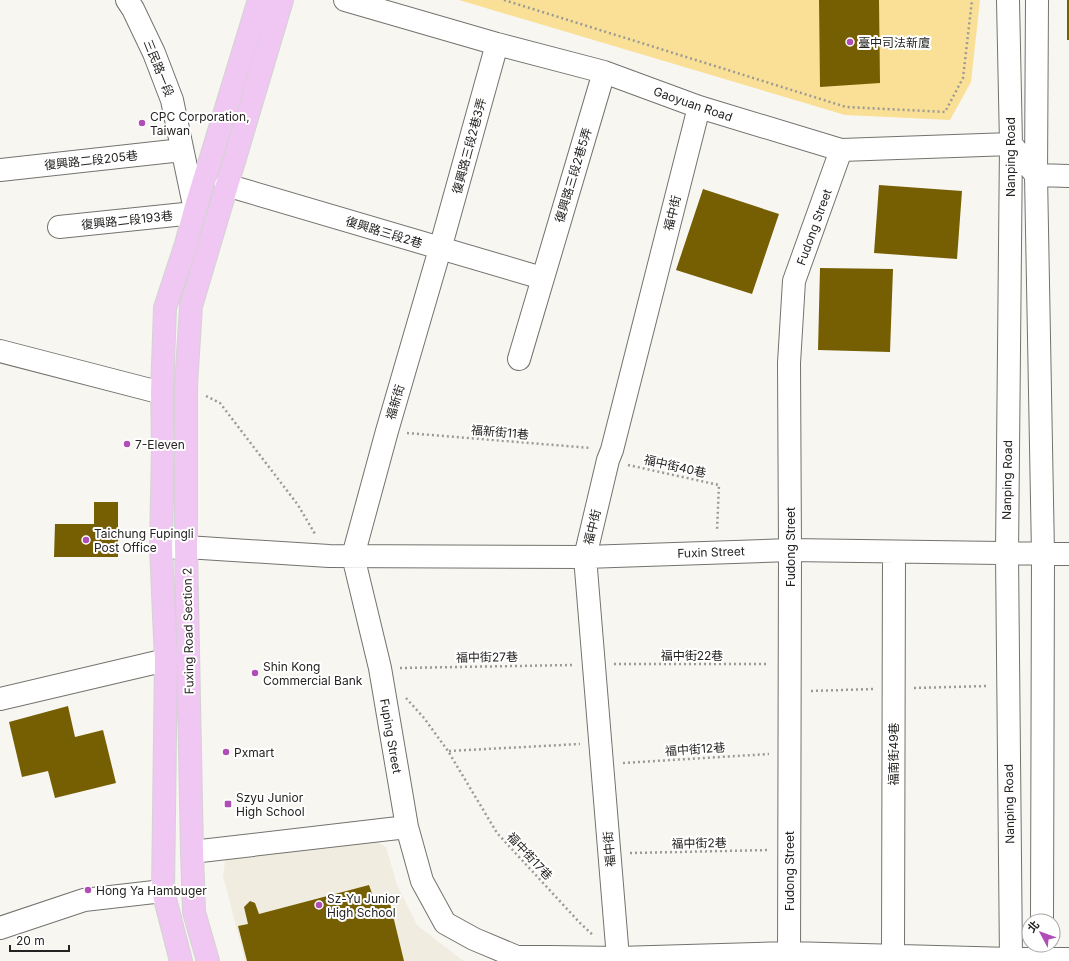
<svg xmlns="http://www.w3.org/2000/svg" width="1069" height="961" font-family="Inter,'Noto Sans TC',sans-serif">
	<rect width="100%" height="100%" fill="#f8f6f1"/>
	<path fill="#f1ece0" d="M 369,837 L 386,847 L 397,885 L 417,925 L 462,960 L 465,961 L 245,961 L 223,876 L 226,855 Z"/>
	<path fill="#f9e096" d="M 459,0 L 980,0 L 971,82 L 950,120 L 845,115 Z"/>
	<path fill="#765f02" d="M 819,0 L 879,0 L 880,83 L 820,87 Z
		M 1067,0 L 1069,0 L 1069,40 L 1067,40 Z
		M 879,185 L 962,191 L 957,259 L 874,253 Z
		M 703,189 L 779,214 L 752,294 L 676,270 Z
		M 820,268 L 893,269 L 890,352 L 818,350 Z
		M 94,502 L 118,502 L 118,557 L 54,557 L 55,524 L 94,524 Z
		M 68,706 L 75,737 L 103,730 L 116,783 L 55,798 L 48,771 L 22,777 L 9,722 Z
		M 369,885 L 374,899 L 388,895 L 404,961 L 247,961 L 238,926 L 248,924 L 244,907 L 250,901 L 255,903 L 259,914 Z"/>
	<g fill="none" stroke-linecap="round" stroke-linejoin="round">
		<g stroke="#74726e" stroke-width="24">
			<path id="minor" d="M 127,0 L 133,9 L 154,53 L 172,100 L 195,210
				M 345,0 L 497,44 L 604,72 L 699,107 L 841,150 L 1011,144 L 1036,175 L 1069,176
				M 1008,0 L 1011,144 L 1007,554 L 1011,961
				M 1037,0 L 1036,175 L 1043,554 L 1042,921
				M 497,44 L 440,249 L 387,431 L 353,556 L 380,668 L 407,827 L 422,881 L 445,923 L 474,939 L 517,957 L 550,957 L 618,958 L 789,953 L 1011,959 L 1069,959
				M 0,170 L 182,150
				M 226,185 L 542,278
				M 59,227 L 194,213
				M 0,351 L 162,393
				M 519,359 L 604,72
				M 161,548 L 186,547 L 329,556 L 585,557 L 790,550 L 1069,554
				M 0,699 L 166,660
				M 192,852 L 407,827
				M 0,928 L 84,900 L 163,891
				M 893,956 L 894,552
				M 618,958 L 585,557 L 608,460 L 612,450 L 699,107
				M 789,961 L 790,550 L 789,363 L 794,281 L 841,150"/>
		</g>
		<g stroke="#d3d3d3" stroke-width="24">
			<path id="major" d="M 181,961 L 163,891 L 166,660 L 161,548 L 163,446 L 162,393 L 165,308 L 186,244 L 195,210 L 259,0
				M 208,961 L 194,912 L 192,852 L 186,547 L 186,386 L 191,306 L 282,0"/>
		</g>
		<path stroke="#9b9a96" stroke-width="2.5" stroke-dasharray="2 3" stroke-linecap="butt" d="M 504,0 L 846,107 L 945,112 L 963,78 L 972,0
			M 206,396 L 220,403 L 298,505 L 315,534
			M 407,433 L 591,448
			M 628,465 L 719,485 L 717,531
			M 614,664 L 769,664
			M 400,668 L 573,665
			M 914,688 L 987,686
			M 811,691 L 873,689
			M 406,698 L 424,718 L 448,751 L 497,833 L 580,923 L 594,936
			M 449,751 L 580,744
			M 623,763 L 769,754
			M 630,853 L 769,850"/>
		<use href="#minor" stroke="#fff" stroke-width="22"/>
		<use href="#major" stroke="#f0c6f2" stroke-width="22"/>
	</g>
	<g fill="#ae4eb6" stroke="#fff" stroke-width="1.5">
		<circle cx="850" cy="42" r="4"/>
		<circle cx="142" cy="123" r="4"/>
		<circle cx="127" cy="444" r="4"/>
		<circle cx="86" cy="540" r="4"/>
		<circle cx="255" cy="673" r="4"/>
		<circle cx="226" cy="752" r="4"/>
		<rect x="224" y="800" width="8" height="8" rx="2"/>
		<circle cx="88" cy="890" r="4"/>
		<circle cx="319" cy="905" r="4"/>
	</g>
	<g text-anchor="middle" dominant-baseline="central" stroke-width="4" stroke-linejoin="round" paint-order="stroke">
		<g font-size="12" fill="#242321" stroke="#fff" text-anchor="start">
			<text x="858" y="42">臺中司法新廈</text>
			<text x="150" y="116">CPC Corporation,<tspan x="150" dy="14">Taiwan</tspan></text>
			<text x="135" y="444">7-Eleven</text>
			<text x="94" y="533">Taichung Fupingli<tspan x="94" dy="14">Post Office</tspan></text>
			<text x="263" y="666">Shin Kong<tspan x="263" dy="14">Commercial Bank</tspan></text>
			<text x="234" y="752">Pxmart</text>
			<text x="236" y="797">Szyu Junior<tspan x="236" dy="14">High School</tspan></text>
			<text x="96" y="890">Hong Ya Hambuger</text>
			<text x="327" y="898">Sz-Yu Junior<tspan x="327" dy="14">High School</tspan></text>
		</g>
		<g font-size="12" fill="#242321" stroke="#fff">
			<text transform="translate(159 68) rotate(68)">三民路一段</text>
			<text transform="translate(693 104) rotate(19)">Gaoyuan Road</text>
			<text transform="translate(469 146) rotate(-75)">復興路三段2巷3弄</text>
			<text transform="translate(1010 157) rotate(-90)">Nanping Road</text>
			<text transform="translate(91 160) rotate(-6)">復興路二段205巷</text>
			<text transform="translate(573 175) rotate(-73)">復興路三段2巷5弄</text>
			<text transform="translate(672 213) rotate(-76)">福中街</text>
			<text transform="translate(127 220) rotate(-6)">復興路二段193巷</text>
			<text transform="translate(814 227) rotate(-70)">Fudong Street</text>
			<text transform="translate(384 232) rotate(17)">復興路三段2巷</text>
			<text transform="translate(395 402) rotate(-74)">福新街</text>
			<text transform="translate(500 432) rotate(5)">福新街11巷</text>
			<text transform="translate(675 466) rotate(13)">福中街40巷</text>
			<text transform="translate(1007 480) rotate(-89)">Nanping Road</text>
			<text transform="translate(592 527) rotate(-76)">福中街</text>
			<text transform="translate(790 547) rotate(-90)">Fudong Street</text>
			<text transform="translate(711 552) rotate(-2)">Fuxin Street</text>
			<text transform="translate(188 631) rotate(-91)">Fuxing Road Section 2</text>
			<text x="692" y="655">福中街22巷</text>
			<text transform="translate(487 657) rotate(-1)">福中街27巷</text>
			<text transform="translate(391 736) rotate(80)">Fuping Street</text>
			<text transform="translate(695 749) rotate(-4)">福中街12巷</text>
			<text transform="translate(893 754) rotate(-90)">福南街49巷</text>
			<text transform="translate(1009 804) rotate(-91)">Nanping Road</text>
			<text transform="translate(699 843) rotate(-1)">福中街2巷</text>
			<text transform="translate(609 849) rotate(-95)">福中街</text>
			<text transform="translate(530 856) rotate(47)">福中街17巷</text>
			<text transform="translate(789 871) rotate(-90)">Fudong Street</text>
		</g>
	</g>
	<g transform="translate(1041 933) rotate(311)"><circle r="19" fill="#ffffff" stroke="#a7a7a6"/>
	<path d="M0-3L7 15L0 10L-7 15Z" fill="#ae4eb6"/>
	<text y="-6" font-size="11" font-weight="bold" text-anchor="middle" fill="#242321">北</text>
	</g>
	<path d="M10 945v6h59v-6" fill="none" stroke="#242321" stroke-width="2"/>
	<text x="16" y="945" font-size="12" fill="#242321" stroke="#ffffff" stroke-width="3" paint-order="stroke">20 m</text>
</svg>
